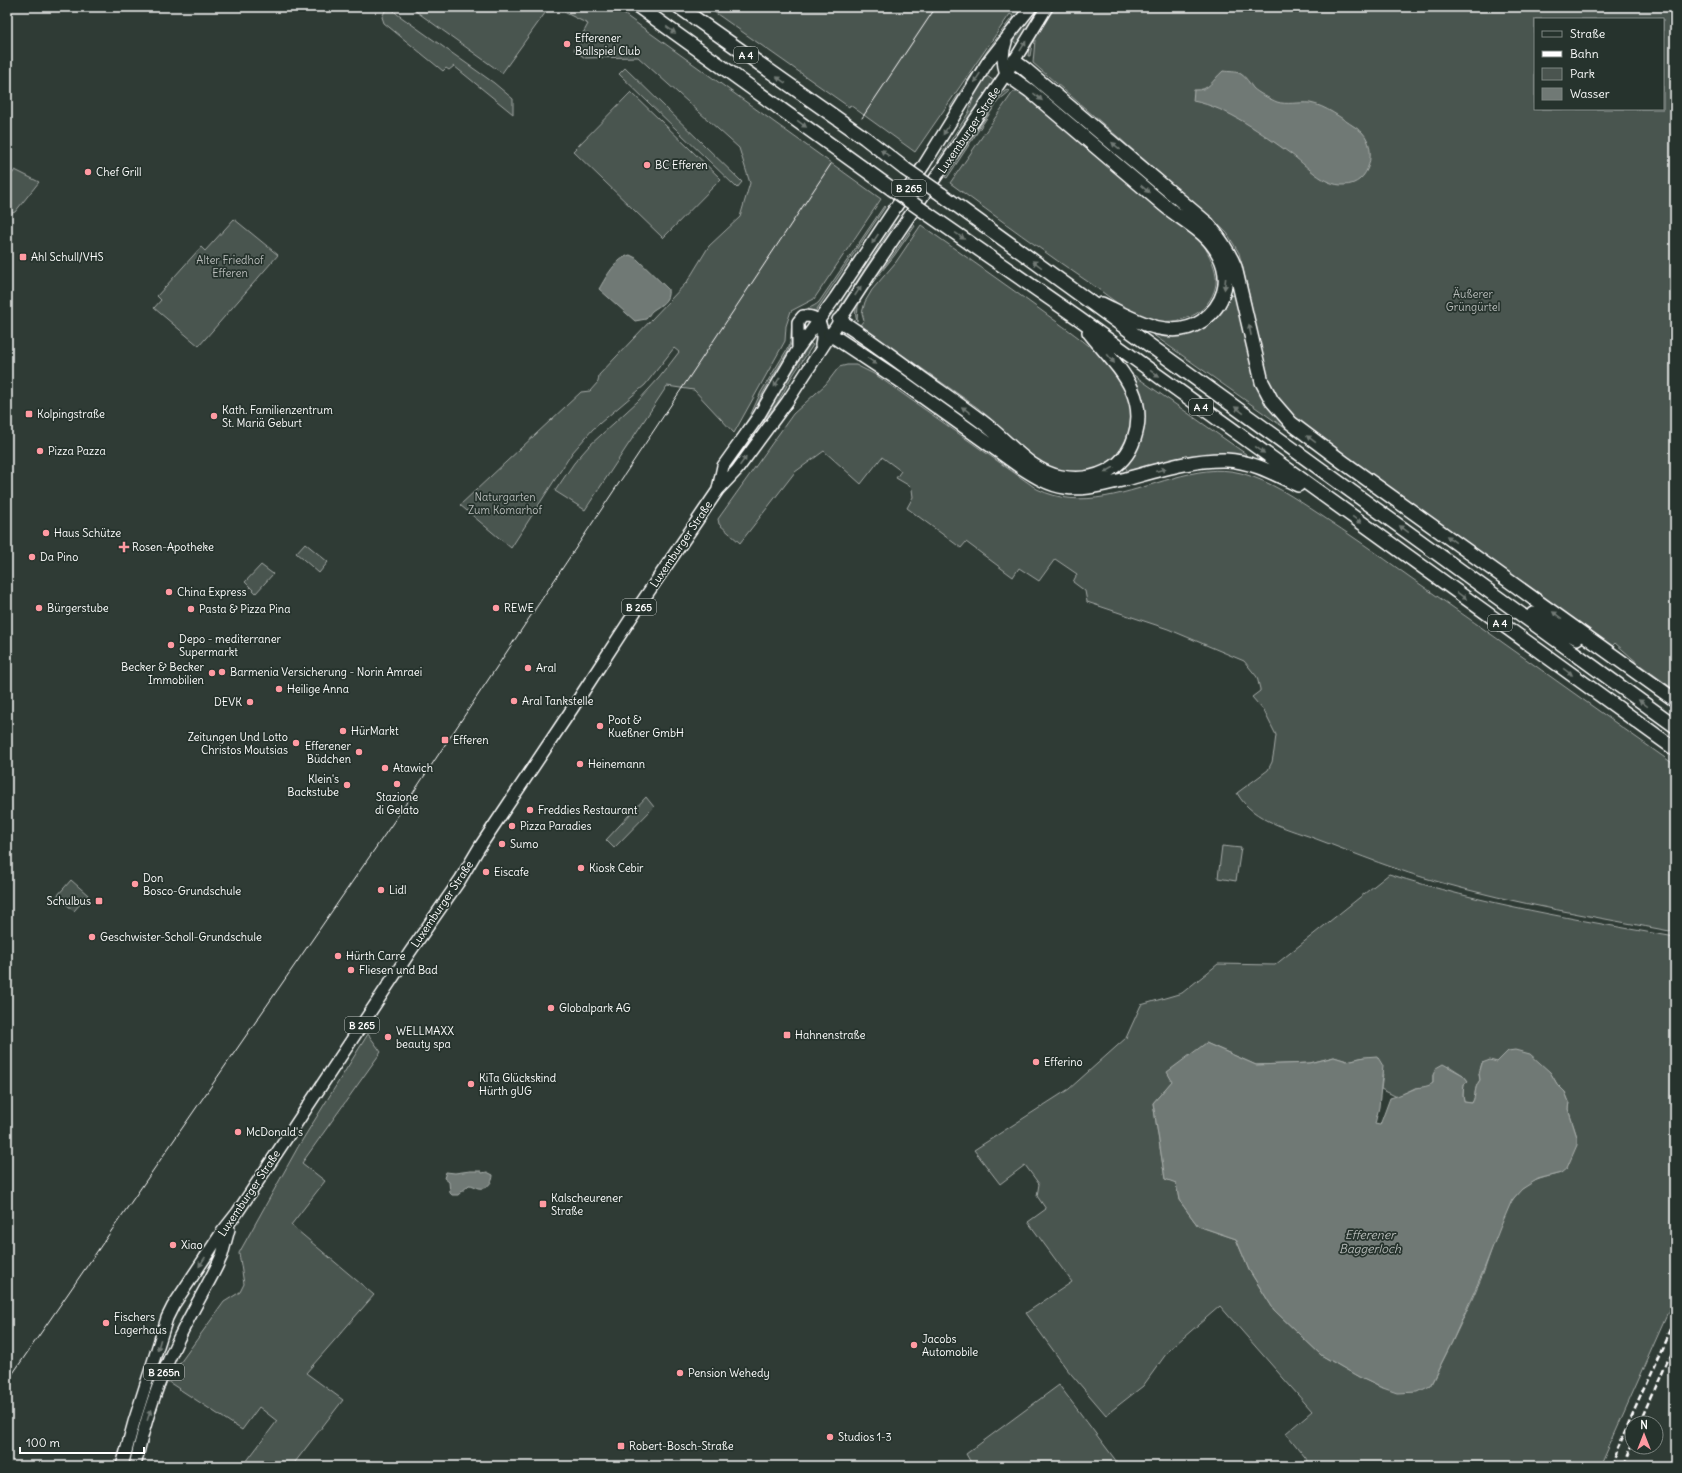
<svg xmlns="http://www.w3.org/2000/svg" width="1682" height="1473" font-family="Delius,sans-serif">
	<rect width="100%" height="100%" fill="#2f3b35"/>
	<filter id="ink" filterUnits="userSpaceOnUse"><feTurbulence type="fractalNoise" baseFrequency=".025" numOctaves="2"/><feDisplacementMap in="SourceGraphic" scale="8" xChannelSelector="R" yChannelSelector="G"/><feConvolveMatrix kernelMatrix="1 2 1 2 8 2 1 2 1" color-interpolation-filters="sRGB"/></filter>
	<g filter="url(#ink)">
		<path fill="#4a544f" stroke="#a4aaa7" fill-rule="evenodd" d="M 387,7 L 390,7 L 397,14 L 494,83 L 513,99 L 513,114 L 454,66 L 449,70 L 446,68 L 443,71 L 384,23 L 382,17 Z
			M 410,7 L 546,7 L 548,9 L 502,73 Z
			M 560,7 L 614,7 L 881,199 L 814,299 L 791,311 L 786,326 L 785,341 L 734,433 L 694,390 L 667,386 L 585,510 L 555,491 L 574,463 L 589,446 L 638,401 L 659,378 L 679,352 L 674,348 L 645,385 L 593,429 L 572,453 L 511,548 L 460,505 L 581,392 L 590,391 L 598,382 L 599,375 L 687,282 L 709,246 L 740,217 L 750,183 L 739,148 L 638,57 L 585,58 L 574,50 L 588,24 L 564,12 Z
			M 707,7 L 1675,7 L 1675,690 L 1640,665 L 1615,643 L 1612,646 L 1292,417 L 1271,391 L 1257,345 L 1251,303 L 1239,253 L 1227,233 L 1210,217 L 1033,63 L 1035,40 L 1032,44 L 1030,56 L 1028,56 L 1029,46 L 1018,45 L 1013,41 L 1026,24 L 1014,17 L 989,52 L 952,108 L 950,107 L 987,51 L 1013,16 L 1010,14 L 915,152 L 850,105 L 849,107 ZM 1535,19 L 1663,19 L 1663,109 L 1535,109 Z
			M 625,68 L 742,182 L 737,188 L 619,74 Z
			M 987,76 L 994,81 L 940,161 L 938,160 L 969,112 L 976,89 Z
			M 1009,90 L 1009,92 L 998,101 L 947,178 L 945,177 L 997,101 L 1005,91 Z
			M 631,92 L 721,179 L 663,238 L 573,151 Z
			M 1013,92 L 1021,92 L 1044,108 L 1201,240 C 1213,263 1225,280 1207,304 C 1195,320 1170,324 1151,320 C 1130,315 1111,298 1094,286 C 1045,253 998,218 950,183 Z
			M 7,169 L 12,174 L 15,170 L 39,182 L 15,212 L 7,215 Z
			M 884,206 L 885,207 L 815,312 L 811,311 L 793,339 L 787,353 L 763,393 L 752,417 L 743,430 L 741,430 L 750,416 L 761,392 L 789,346 C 793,335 788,321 799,313 C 805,308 813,308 819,302 Z
			M 234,219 L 278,255 L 199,346 L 154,308 L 161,300 L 157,296 L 201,247 L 205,251 Z
			M 894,224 L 897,225 L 842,309 L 840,307 Z
			M 913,225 L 915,226 L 894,256 L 873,282 L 861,300 L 858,306 L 857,321 C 849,300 876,278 887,263 C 896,251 905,238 913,225 Z
			M 921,225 C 962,254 1002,282 1042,311 C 1070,332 1104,352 1122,383 C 1133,402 1135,424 1124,443 C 1117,457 1107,467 1091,471 C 1062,478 1041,464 1020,447 C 1014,443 1008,439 1003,434 C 999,430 996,424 992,420 C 988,416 982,412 978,408 L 860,325 L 864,320 L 862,313 L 865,302 L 872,290 L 896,262 Z
			M 1230,295 L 1238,296 L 1243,326 L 1288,426 L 1286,429 L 1152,334 L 1153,332 C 1164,331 1194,331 1203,328 C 1216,322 1225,307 1230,295 Z
			M 810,343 L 813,345 L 791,378 L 778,402 L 758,428 L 729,471 L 728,470 L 783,387 Z
			M 847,365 L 856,365 L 876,375 L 1037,489 C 1082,511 1128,491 1173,478 C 1195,472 1218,467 1241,473 C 1272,482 1293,497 1319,514 C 1349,534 1378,554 1407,575 C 1497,638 1586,702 1675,765 L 1675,932 C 1596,917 1516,904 1439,882 C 1398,871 1359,855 1319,840 C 1291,829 1253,822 1237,793 L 1268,770 L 1272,762 L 1274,751 L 1276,735 L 1264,711 L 1252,697 L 1260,691 L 1260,689 L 1257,677 L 1244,661 L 1168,629 L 1087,602 L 1085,591 L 1073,582 L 1077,574 L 1055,559 L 1039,581 L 1019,568 L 1013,577 L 966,542 L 961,548 L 907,508 L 913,497 L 912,489 L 908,485 L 896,478 L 901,471 L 882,457 L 861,484 L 824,451 L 795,472 L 740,543 L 719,524 L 718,519 L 793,414 L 826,384 L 839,367 Z
			M 1128,371 L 1246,454 L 1243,458 L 1130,474 L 1125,467 C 1155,432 1141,408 1128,371 Z
			M 305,543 L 328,562 L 319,573 L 296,553 Z
			M 261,565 L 273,574 L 256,593 L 245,582 Z
			M 646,797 L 654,807 L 614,848 L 606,840 Z
			M 1222,846 L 1241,848 L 1236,881 L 1218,878 Z
			M 1389,874 C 1482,904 1579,920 1675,937 L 1675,1296 L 1599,1466 L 1312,1466 L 1286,1433 L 1312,1411 L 1220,1306 L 1169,1350 L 1143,1386 L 1106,1415 L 1066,1368 L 1026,1313 L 1072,1282 L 1028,1222 L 1046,1209 L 1037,1196 L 1039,1184 L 1025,1165 L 1000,1184 L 974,1150 L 1069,1089 L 1126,1038 L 1141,1005 L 1182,993 L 1218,964 L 1275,965 ZM 1206,1043 L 1256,1065 L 1310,1063 L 1334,1057 L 1347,1061 L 1364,1057 L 1383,1074 L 1381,1089 L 1397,1097 L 1415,1088 L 1427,1087 L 1433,1084 L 1433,1075 L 1449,1066 L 1463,1075 L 1468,1081 L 1464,1084 L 1463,1095 L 1464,1102 L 1472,1103 C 1477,1095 1473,1089 1480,1080 L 1479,1074 L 1482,1063 L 1497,1062 L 1508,1051 L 1550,1072 L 1557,1084 L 1565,1092 L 1569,1102 L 1568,1109 L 1577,1137 L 1561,1173 C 1547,1177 1533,1179 1522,1189 C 1503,1205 1492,1250 1483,1274 C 1467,1312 1449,1349 1430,1386 L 1380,1387 L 1359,1377 L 1321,1355 L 1274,1310 L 1249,1270 L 1236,1239 L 1198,1226 L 1179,1200 L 1176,1182 L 1165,1179 L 1153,1103 Z
			M 71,880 L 88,895 L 74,911 L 57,896 Z
			M 368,1034 L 381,1052 L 302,1163 L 325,1181 L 291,1225 L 374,1295 L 306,1373 L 343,1400 L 292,1466 L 243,1466 L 277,1421 L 259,1407 L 242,1430 L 167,1381 L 224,1302 L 240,1292 L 244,1284 L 239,1253 L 298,1147 Z
			M 1059,1385 L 1120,1466 L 973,1466 L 966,1454 Z"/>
		<path fill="#707975" stroke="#a9afac" d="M 1223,71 C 1229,72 1236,71 1241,74 C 1246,77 1250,84 1253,88 C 1258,93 1270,99 1277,102 C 1286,105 1299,102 1310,103 C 1326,106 1341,118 1355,127 C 1357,129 1360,130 1362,132 C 1378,149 1370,185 1344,185 C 1323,186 1306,165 1291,154 C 1261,133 1229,108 1193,101 L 1194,90 C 1210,91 1212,80 1223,71 Z
			M 630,255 L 636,258 L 668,289 C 670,302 660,305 652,311 C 650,313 648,317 646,319 L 635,321 L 599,289 C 606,277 616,258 630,255 Z
			M 1206,1043 L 1256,1065 L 1310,1063 L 1334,1057 L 1347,1061 L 1364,1057 L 1377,1056 L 1383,1066 L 1379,1107 L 1375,1124 L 1380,1125 L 1390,1098 C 1399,1096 1406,1092 1414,1089 C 1421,1086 1426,1088 1433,1083 L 1433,1075 L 1436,1068 L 1443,1064 L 1463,1075 L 1468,1081 L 1464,1084 L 1463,1095 L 1464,1102 L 1472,1103 C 1477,1095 1473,1089 1480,1080 L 1479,1074 L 1482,1063 L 1490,1060 L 1497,1062 L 1508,1051 L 1515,1050 L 1530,1054 L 1550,1072 L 1557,1084 L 1565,1092 L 1569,1102 L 1568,1109 L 1577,1137 L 1577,1145 L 1567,1168 L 1561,1173 L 1538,1179 L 1522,1189 L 1512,1200 L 1500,1228 L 1482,1274 L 1452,1342 L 1430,1386 L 1418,1392 L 1397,1393 L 1380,1387 L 1359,1377 L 1321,1355 L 1274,1310 L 1249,1270 L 1236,1239 L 1198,1226 L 1179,1200 L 1176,1183 L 1165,1179 L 1153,1103 L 1172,1081 L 1167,1072 Z
			M 470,1171 L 481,1171 L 482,1173 L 487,1172 L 493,1175 C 493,1182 487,1190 478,1188 C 475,1187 473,1185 469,1185 L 458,1195 L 452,1195 L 450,1193 L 449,1182 L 444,1178 L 446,1172 L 455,1173 Z"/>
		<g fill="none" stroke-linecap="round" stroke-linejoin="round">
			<g stroke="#fff" stroke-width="14">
				<path id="primary" d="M 1006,74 C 1002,63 1002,53 1006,42
					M 798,349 L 798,322 L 803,316 C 822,315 824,330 821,345
					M 718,489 L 723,466 L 758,417 L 798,349 L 835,298 L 924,165 L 987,63 L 1031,7
					M 122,1466 L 134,1422 L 167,1318 L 173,1306 L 222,1232 L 237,1213 L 410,952 L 460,880 L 479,848 L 572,709 L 637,609 L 718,490 L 737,470 L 787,402 L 870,274 L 1006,74 L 1047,7
					M 135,1466 C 144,1424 158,1381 177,1342 C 189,1316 204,1292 217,1266 L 222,1255 L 229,1229"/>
			</g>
			<g stroke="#fff" stroke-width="16">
				<path id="motorway" d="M 639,7 L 892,189
					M 679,7 L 865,138 L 905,169
					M 1014,61 L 1025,69 L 1207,223 C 1219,237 1228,250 1235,267 L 1262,382 L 1272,401 L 1291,423 L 1343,462 L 1675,700
					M 1006,74 L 1030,91 C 1075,129 1119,167 1164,205 C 1184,222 1207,231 1219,255 C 1232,281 1224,305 1202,321 C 1170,343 1131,318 1102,304
					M 941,194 L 1675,726
					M 928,214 L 1078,318 L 1675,749
					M 839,320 C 867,338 894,358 921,378 C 942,393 964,408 985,424 C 1009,442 1029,471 1061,477 C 1092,483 1124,470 1134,439 C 1150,393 1115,365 1089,332
					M 830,334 L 898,379 L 1021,467 C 1035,476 1049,485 1065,487 C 1085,490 1103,484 1122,480 C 1156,471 1191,459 1226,460 C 1252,461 1275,474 1298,485
					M 1533,614 L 1577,638"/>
			</g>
			<use href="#primary" stroke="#26332d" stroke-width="11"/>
			<use href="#motorway" stroke="#26332d" stroke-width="13"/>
			<path stroke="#fff" stroke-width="1" d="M 862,118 L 936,7
				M 7,1382 L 399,814 L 831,164"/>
			<path stroke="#fff" stroke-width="2.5" stroke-dasharray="6 3" stroke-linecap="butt" d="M 1640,1423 L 1675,1343
				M 1609,1466 L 1675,1318
				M 1621,1466 L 1632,1440"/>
			<g stroke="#fff" stroke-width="16" stroke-linecap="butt">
				<path id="motorway-bridge" d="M 905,169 L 941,194
					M 892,189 L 928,214"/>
			</g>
			<use href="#motorway-bridge" stroke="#26332d" stroke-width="13"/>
		</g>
		<defs><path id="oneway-solid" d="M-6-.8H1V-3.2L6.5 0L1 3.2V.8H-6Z"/></defs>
		<g fill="#727a76">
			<use href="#oneway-solid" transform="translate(671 30) rotate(36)"/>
			<use href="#oneway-solid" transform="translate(1023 46) rotate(-59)"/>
			<use href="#oneway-solid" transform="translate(977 78) rotate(123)"/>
			<use href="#oneway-solid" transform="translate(781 80) rotate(-145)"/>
			<use href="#oneway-solid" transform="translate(1038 97) rotate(40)"/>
			<use href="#oneway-solid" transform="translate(802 124) rotate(36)"/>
			<use href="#oneway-solid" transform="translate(946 130) rotate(121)"/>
			<use href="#oneway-solid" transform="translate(1116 146) rotate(-140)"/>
			<use href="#oneway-solid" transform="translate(885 153) rotate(-143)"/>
			<use href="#oneway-solid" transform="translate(1145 189) rotate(41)"/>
			<use href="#oneway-solid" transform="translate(960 236) rotate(35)"/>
			<use href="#oneway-solid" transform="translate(875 239) rotate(124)"/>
			<use href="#oneway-solid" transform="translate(1037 264) rotate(-144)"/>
			<use href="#oneway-solid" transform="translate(1225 284) rotate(96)"/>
			<use href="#oneway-solid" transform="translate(858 291) rotate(-57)"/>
			<use href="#oneway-solid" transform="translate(1250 330) rotate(-101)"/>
			<use href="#oneway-solid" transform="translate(1111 359) rotate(51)"/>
			<use href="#oneway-solid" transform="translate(872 361) rotate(34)"/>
			<use href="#oneway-solid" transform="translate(1155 374) rotate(36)"/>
			<use href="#oneway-solid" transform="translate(777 382) rotate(121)"/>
			<use href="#oneway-solid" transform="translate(966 410) rotate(-144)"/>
			<use href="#oneway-solid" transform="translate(1239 410) rotate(-144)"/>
			<use href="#oneway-solid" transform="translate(1311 439) rotate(-144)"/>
			<use href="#oneway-solid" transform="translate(1260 450) rotate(36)"/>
			<use href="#oneway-solid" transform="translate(743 461) rotate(-55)"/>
			<use href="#oneway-solid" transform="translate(1109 470) rotate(150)"/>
			<use href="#oneway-solid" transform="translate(1161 470) rotate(-14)"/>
			<use href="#oneway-solid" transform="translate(1357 520) rotate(36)"/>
			<use href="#oneway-solid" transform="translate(1404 529) rotate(-144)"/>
			<use href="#oneway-solid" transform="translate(1451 539) rotate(-144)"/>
			<use href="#oneway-solid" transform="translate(1462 596) rotate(36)"/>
			<use href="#oneway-solid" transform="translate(1557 615) rotate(-144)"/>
			<use href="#oneway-solid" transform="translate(1568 672) rotate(36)"/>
			<use href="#oneway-solid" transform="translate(1643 703) rotate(-144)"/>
			<use href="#oneway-solid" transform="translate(202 1262) rotate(124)"/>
			<use href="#oneway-solid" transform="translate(159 1345) rotate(106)"/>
			<use href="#oneway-solid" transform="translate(149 1415) rotate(-72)"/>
		</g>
	</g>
	<g fill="#ff9aa2" stroke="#26332d" stroke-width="1.5">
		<circle cx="567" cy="44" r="4"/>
		<circle cx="647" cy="165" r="4"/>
		<circle cx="88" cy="172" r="4"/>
		<rect x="19" y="253" width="8" height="8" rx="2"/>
		<rect x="25" y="410" width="8" height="8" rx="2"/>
		<circle cx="214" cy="416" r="4"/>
		<circle cx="40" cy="451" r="4"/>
		<circle cx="46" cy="533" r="4"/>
		<path d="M122 541h4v4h4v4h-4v4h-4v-4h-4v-4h4z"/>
		<circle cx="32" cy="557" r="4"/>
		<circle cx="169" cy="592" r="4"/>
		<circle cx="39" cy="608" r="4"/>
		<circle cx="496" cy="608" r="4"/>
		<circle cx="191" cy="609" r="4"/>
		<circle cx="171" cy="645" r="4"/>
		<circle cx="528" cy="668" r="4"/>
		<circle cx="222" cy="672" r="4"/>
		<circle cx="212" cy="673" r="4"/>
		<circle cx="279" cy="689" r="4"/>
		<circle cx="514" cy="701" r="4"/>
		<circle cx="250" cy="702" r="4"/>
		<circle cx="600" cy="726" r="4"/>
		<circle cx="343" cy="731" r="4"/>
		<rect x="441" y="736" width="8" height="8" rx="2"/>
		<circle cx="296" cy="743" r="4"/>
		<circle cx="359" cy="752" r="4"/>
		<circle cx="580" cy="764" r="4"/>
		<circle cx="385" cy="768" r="4"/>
		<circle cx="397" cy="784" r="4"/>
		<circle cx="347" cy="785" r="4"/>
		<circle cx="530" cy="810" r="4"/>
		<circle cx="512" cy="826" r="4"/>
		<circle cx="502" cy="844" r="4"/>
		<circle cx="581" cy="868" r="4"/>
		<circle cx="486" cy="872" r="4"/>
		<circle cx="135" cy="884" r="4"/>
		<circle cx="381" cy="890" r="4"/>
		<rect x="95" y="897" width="8" height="8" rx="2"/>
		<circle cx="92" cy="937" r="4"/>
		<circle cx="338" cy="956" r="4"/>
		<circle cx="351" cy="970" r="4"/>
		<circle cx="551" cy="1008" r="4"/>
		<rect x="783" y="1031" width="8" height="8" rx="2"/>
		<circle cx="388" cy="1037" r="4"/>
		<circle cx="1036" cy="1062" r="4"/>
		<circle cx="471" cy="1084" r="4"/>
		<circle cx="238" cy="1132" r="4"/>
		<rect x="539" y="1200" width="8" height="8" rx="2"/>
		<circle cx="173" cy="1245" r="4"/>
		<circle cx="106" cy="1323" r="4"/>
		<circle cx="914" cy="1345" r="4"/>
		<circle cx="680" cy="1373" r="4"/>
		<circle cx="830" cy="1437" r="4"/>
		<rect x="617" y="1442" width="8" height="8" rx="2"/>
	</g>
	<g text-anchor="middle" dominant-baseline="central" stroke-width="3.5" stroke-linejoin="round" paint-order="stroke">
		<g fill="#26332d" stroke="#bec2c0" stroke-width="1">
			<rect x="734" y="47" width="24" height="16" rx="3"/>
			<rect x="892" y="180" width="34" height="16" rx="3"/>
			<rect x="1189" y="399" width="24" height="16" rx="3"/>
			<rect x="622" y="599" width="34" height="16" rx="3"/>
			<rect x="1488" y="615" width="24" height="16" rx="3"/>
			<rect x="345" y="1017" width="34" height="16" rx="3"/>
			<rect x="144" y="1364" width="40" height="16" rx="3"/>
		</g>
		<g font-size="10" font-weight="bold" fill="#fff">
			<text x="746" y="55">A 4</text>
			<text x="909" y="188">B 265</text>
			<text x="1201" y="407">A 4</text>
			<text x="639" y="607">B 265</text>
			<text x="1500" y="623">A 4</text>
			<text x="362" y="1025">B 265</text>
			<text x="164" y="1372">B 265n</text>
		</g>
		<g font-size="11" fill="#fff" stroke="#26332d" text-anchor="start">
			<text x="575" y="38">Efferener<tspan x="575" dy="13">Ballspiel Club</tspan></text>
			<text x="655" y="165">BC Efferen</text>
			<text x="96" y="172">Chef Grill</text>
			<text x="31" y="257">Ahl Schull/VHS</text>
			<text x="222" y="410">Kath. Familienzentrum<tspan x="222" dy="13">St. Mariä Geburt</tspan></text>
			<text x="37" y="414">Kolpingstraße</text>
			<text x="48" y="451">Pizza Pazza</text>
			<text x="54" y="533">Haus Schütze</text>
			<text x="132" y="547">Rosen-Apotheke</text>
			<text x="40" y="557">Da Pino</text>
			<text x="177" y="592">China Express</text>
			<text x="47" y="608">Bürgerstube</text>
			<text x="504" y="608">REWE</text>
			<text x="199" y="609">Pasta &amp; Pizza Pina</text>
			<text x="179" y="639">Depo - mediterraner<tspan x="179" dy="13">Supermarkt</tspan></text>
			<text x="204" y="667" text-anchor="end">Becker &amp; Becker<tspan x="204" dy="13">Immobilien</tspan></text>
			<text x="536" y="668">Aral</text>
			<text x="230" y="672">Barmenia Versicherung - Norin Amraei</text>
			<text x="287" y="689">Heilige Anna</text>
			<text x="522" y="701">Aral Tankstelle</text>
			<text x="242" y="702" text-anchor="end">DEVK</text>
			<text x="608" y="720">Poot &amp;<tspan x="608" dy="13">Kueßner GmbH</tspan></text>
			<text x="351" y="731">HürMarkt</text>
			<text x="288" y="737" text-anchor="end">Zeitungen Und Lotto<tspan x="288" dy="13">Christos Moutsias</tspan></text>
			<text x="453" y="740">Efferen</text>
			<text x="351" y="746" text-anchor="end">Efferener<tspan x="351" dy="13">Büdchen</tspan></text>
			<text x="588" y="764">Heinemann</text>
			<text x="393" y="768">Atawich</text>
			<text x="339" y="779" text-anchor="end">Klein's<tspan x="339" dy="13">Backstube</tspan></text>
			<text x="397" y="797" text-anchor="middle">Stazione<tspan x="397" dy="13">di Gelato</tspan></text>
			<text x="538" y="810">Freddies Restaurant</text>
			<text x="520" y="826">Pizza Paradies</text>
			<text x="510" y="844">Sumo</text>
			<text x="589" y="868">Kiosk Cebir</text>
			<text x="494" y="872">Eiscafe</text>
			<text x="143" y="878">Don<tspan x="143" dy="13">Bosco-Grundschule</tspan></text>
			<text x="389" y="890">Lidl</text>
			<text x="91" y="901" text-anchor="end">Schulbus</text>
			<text x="100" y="937">Geschwister-Scholl-Grundschule</text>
			<text x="346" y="956">Hürth Carre</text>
			<text x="359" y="970">Fliesen und Bad</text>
			<text x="559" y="1008">Globalpark AG</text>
			<text x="396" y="1031">WELLMAXX<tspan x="396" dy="13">beauty spa</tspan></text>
			<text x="795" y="1035">Hahnenstraße</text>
			<text x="1044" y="1062">Efferino</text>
			<text x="479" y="1078">KiTa Glückskind<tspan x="479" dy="13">Hürth gUG</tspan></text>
			<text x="246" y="1132">McDonald's</text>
			<text x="551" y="1198">Kalscheurener<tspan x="551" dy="13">Straße</tspan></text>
			<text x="181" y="1245">Xiao</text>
			<text x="114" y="1317">Fischers<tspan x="114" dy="13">Lagerhaus</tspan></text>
			<text x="922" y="1339">Jacobs<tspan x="922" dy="13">Automobile</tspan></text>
			<text x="688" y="1373">Pension Wehedy</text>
			<text x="838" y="1437">Studios 1-3</text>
			<text x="629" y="1446">Robert-Bosch-Straße</text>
		</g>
		<g font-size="11" fill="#fff" stroke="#26332d">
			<text transform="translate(969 130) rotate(-56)">Luxemburger Straße</text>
			<text transform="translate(681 544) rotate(-56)">Luxemburger Straße</text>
			<text transform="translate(442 904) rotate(-56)">Luxemburger Straße</text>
			<text transform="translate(249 1193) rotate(-56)">Luxemburger Straße</text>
		</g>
		<g font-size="11" fill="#b7bbb9" stroke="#26332d">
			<text x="230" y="260">Alter Friedhof<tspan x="230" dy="13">Efferen</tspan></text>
			<text x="1473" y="294">Äußerer<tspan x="1473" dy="13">Grüngürtel</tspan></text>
			<text x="505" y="497">Naturgarten<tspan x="505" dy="13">Zum Komarhof</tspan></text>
		</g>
		<g font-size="12" font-style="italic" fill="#b8bcba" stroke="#26332d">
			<text x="1370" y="1234">Efferener<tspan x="1370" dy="14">Baggerloch</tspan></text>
		</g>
	</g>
	<rect width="1682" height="1473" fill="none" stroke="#26332d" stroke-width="24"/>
	<rect x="12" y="12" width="1658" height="1449" fill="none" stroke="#fff" stroke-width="1.5" filter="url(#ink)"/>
	<rect x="1534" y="18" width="130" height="92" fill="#26332d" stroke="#7d8581"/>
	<rect x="1542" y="31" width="20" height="6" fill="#26332d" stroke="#7d8581"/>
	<text x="1570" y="38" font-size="12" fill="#ffffff">Straße</text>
	<rect x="1542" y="51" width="20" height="6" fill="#ffffff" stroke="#7d8581"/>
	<text x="1570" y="58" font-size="12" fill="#ffffff">Bahn</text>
	<rect x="1542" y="68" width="20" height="12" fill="#4a544f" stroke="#7d8581"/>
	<text x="1570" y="78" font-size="12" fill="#ffffff">Park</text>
	<rect x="1542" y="88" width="20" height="12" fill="#707975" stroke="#7d8581"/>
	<text x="1570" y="98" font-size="12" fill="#ffffff">Wasser</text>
	<g transform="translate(1644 1435)"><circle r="19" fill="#26332d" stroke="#7d8581"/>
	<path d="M0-3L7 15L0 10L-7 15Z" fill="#ff9aa2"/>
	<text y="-6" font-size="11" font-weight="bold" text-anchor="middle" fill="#ffffff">N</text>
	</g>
	<path d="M20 1447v6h124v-6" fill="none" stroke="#ffffff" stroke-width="2"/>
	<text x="26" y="1447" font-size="12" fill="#ffffff" stroke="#26332d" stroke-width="3" paint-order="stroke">100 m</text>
</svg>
